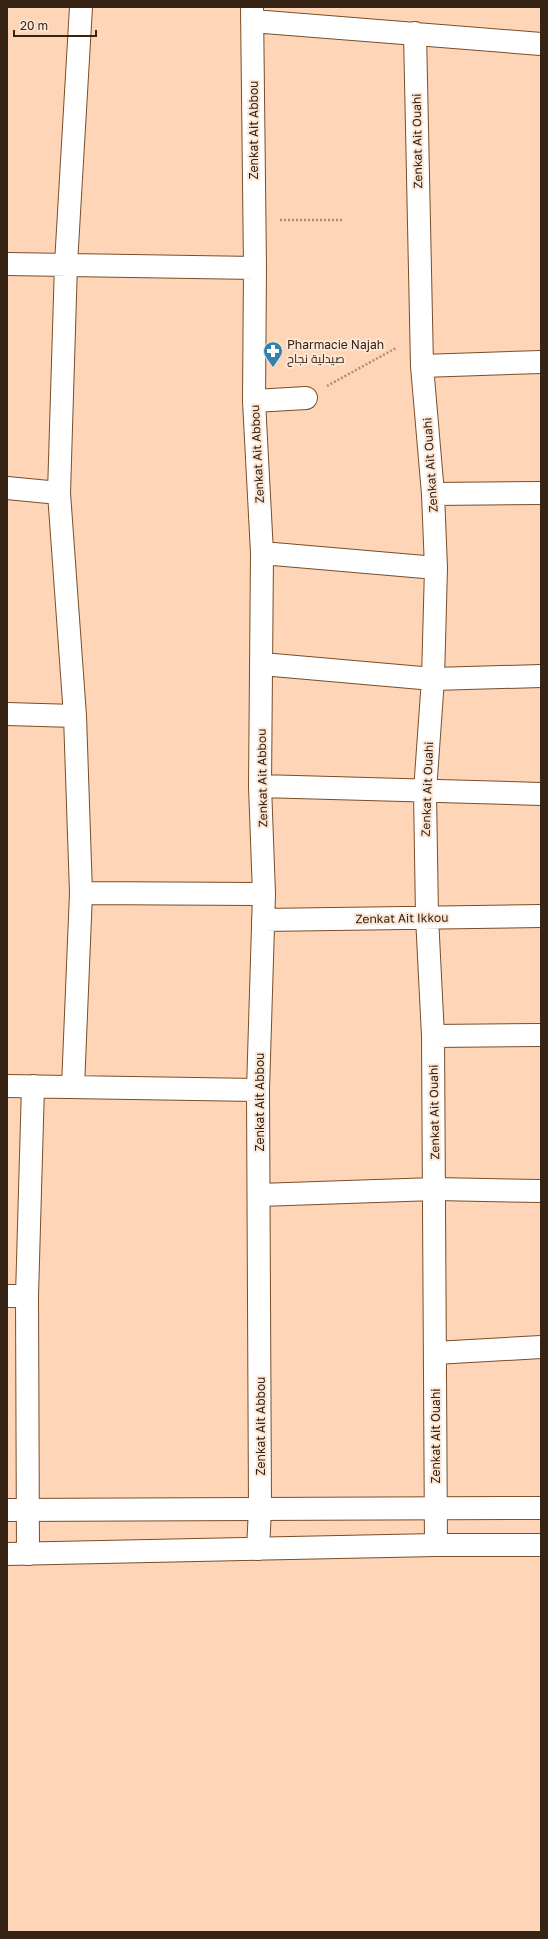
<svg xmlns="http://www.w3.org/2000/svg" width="548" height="1939" font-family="'Golos Text',Cairo,sans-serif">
	<rect width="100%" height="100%" fill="#fed5b6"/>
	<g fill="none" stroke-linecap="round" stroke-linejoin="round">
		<g stroke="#794e29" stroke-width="24">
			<path id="minor" d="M 252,7 L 255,268 L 254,401 L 262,553 L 260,786 L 264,894 L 258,1090 L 260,1509 L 258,1549
				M 252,21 L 541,44
				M 415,33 L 422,366 L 433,494 L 436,568 L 433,679 L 425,791 L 427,917 L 433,1036 L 436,1545
				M 7,264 L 255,268
				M 422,366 L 541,362
				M 254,401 L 306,398
				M 7,488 L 59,493
				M 433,494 L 541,493
				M 262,553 L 436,568
				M 262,664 L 433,679 L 541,676
				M 7,714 L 75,716
				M 260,786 L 541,794
				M 81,893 L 264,894
				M 263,920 L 541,916
				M 433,1036 L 541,1035
				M 7,1086 L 258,1090
				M 73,1087 L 81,893 L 75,716 L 59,493 L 66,264 L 81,7
				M 259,1195 L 435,1189 L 541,1191
				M 7,1296 L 27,1296
				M 435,1353 L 541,1347
				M 28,1554 L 27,1296 L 33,1086"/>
		</g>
		<g stroke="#794e29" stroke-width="24">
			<path id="major" d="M 7,1510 L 541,1508
				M 7,1554 L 436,1545 L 541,1545"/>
		</g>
		<path stroke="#ae8e75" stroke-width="2.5" stroke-dasharray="2 2" stroke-linecap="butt" d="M 280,220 L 343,220
			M 327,386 L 396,348"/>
		<use href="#minor" stroke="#fff" stroke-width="22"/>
		<use href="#major" stroke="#fff" stroke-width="22"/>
	</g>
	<defs>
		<g id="pharmacy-pin" transform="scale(1)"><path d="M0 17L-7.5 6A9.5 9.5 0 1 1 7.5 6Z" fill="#3182b3" stroke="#fce7d7"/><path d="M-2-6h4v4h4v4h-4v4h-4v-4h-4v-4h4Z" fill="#fff"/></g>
	</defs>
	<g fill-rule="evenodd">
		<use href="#pharmacy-pin" x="273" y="351"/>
	</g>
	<g text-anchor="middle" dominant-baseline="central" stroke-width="4" stroke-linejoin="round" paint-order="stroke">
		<g font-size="12" fill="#362313" stroke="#fce7d7">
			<text transform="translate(253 130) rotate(-90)">Zenkat Ait Abbou</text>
			<text transform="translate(417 141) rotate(-91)">Zenkat Ait Ouahi</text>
			<text transform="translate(257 454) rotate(-93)">Zenkat Ait Abbou</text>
			<text transform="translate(430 465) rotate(-94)">Zenkat Ait Ouahi</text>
			<text transform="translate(262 778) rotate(-91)">Zenkat Ait Abbou</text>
			<text transform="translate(427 789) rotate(-88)">Zenkat Ait Ouahi</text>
			<text transform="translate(402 918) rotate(-1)">Zenkat Ait Ikkou</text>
			<text transform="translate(259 1102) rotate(-90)">Zenkat Ait Abbou</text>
			<text transform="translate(434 1112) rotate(-91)">Zenkat Ait Ouahi</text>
			<text transform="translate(260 1426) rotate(-90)">Zenkat Ait Abbou</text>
			<text transform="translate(435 1436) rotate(-90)">Zenkat Ait Ouahi</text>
		</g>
		<g font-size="12" fill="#362313" stroke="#fce7d7" text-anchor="start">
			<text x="287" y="344">Pharmacie Najah<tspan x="287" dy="14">صيدلية نجاح</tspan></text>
		</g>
	</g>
	<rect width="548" height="1939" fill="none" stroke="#362313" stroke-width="16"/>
	<path d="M14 30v6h82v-6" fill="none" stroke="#362313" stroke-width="2"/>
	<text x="20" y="30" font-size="12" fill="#362313" stroke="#fce7d7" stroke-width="3" paint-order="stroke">20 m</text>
</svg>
